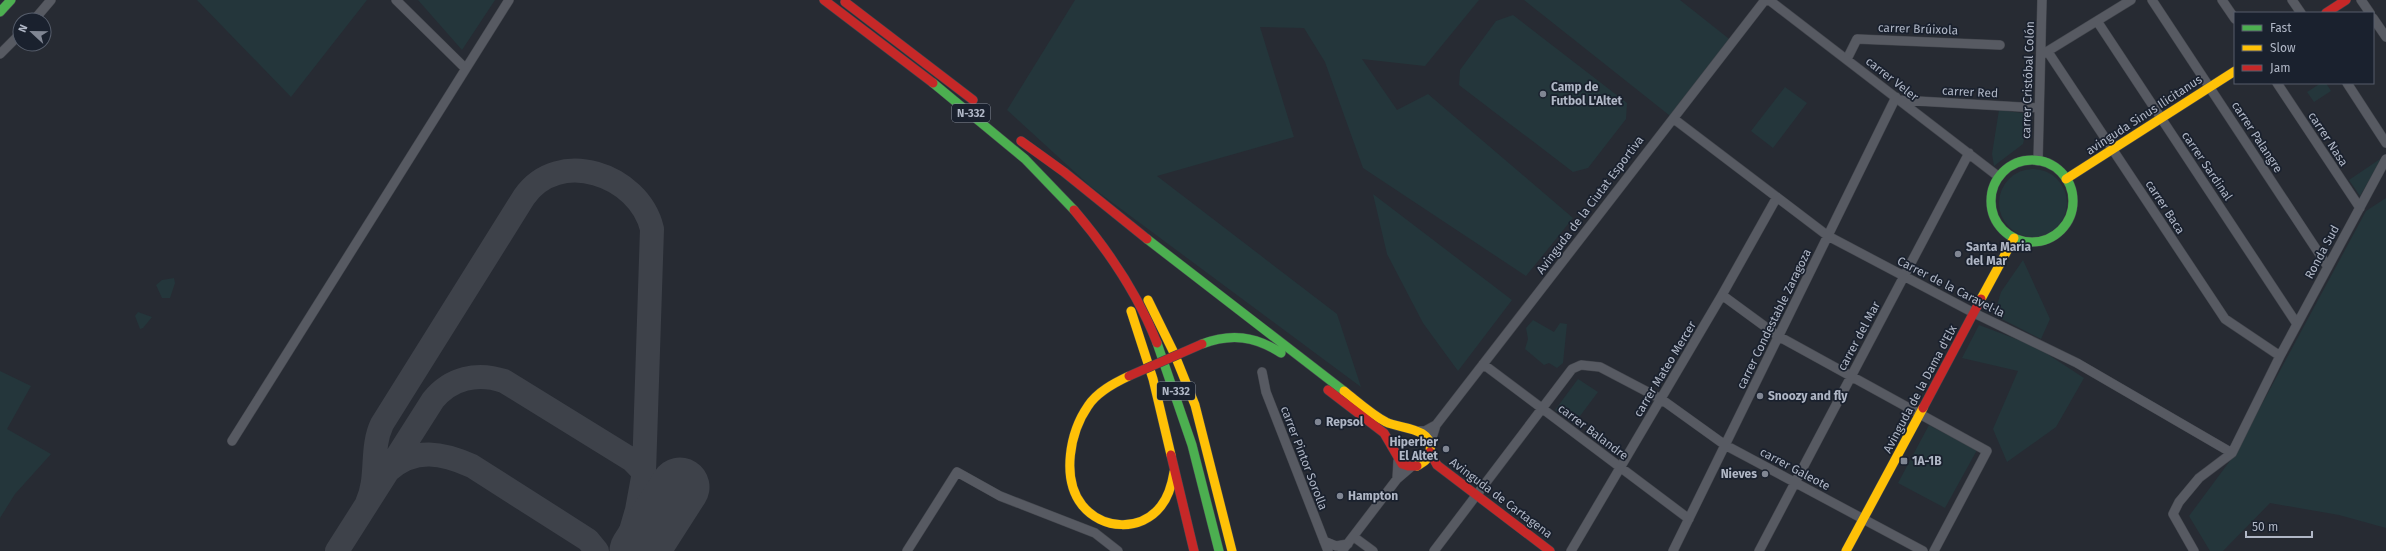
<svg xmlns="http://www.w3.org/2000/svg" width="2386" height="551" font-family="'Fira Sans',sans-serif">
	<rect width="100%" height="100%" fill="#272b33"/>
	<path fill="#24363b" d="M 197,0 L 367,0 L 291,97 Z
		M 418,0 L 495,0 L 462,50 Z
		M 1075,0 L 1479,0 L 1425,66 L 1362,59 L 1397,110 L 1428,94 L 1573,218 L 1526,276 L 1363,168 L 1325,62 L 1304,28 L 1260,27 L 1294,137 L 1157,176 L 1337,314 L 1361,387 L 1090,186 L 1007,110 Z
		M 1524,0 L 1680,0 L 1733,42 L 1674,119 Z
		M 1513,15 L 1627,103 L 1626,119 L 1588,168 L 1573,172 L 1459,85 L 1460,70 L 1496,21 Z
		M 2321,83 L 2326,83 L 2331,91 L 2314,102 L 2307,92 Z
		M 1785,87 L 1807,103 L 1773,148 L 1751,131 Z
		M 1999,110 L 2030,114 L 2023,144 L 1994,166 L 1992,154 Z
		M 2383,157 L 2360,196 L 2349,180 Z
		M1999 203a34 34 0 1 1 68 0a34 34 0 1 1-68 0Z
		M 1373,194 L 1512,300 L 1458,371 L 1423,323 L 1387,254 Z
		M 2386,198 L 2386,528 L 2339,515 L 2270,503 L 2223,551 L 2210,551 L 2189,516 L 2235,454 L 2366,211 Z
		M 2023,260 L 2050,319 L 2041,339 L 1994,315 L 2001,292 Z
		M 174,278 L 175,283 L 170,298 L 162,298 L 156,285 L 162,280 Z
		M 138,312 L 152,317 L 143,328 L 140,329 L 135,316 Z
		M 1533,320 L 1554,332 L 1560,323 L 1567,324 L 1563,363 L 1557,368 L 1549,363 L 1544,365 L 1525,349 L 1528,339 L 1526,328 Z
		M 1979,325 L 2035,346 L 2084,378 L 2056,427 L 2007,462 L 1993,429 L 2018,371 L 1962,358 Z
		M 0,371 L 31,386 L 7,429 L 51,454 L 15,494 L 0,518 Z
		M 1578,379 L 1598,392 L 1574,424 L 1555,410 Z
		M 1929,425 L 1977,450 L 1945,508 L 1898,483 Z"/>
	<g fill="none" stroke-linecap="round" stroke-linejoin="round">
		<path stroke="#3e424a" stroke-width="24" d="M 389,470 C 415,447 443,453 472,466 L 588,540 L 597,551
			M 367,503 C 379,477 370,449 382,424 L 524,197 C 558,147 639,174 652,229 L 644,472 L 637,510 L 625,551
			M 337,551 L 433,400 C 451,378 477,372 504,381 L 632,460 C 658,485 663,502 649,536"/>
		<path stroke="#3e424a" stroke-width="59" d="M 639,551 L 680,487"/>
		<g stroke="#43464d" stroke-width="10">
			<path id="street" d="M 396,0 L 465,68
				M 1769,0 L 1999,177
				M 2152,0 L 2328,267
				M 2222,0 L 2235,19
				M 2292,0 L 2301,13
				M 2361,0 L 2370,13
				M 2373,18 L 2386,37
				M 34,20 L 51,0
				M 2097,21 L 2297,324
				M 2048,52 L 2225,319 L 2280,356
				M 0,54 L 20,34
				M 2043,54 L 2131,0
				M 1847,59 L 1857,39 L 2000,45
				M 2277,83 L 2360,208
				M 2347,83 L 2386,143
				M 1900,100 L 2039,108
				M 1674,119 L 1828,236 L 1974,313 L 2077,363 L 2232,453
				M 2038,161 L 2042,0
				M 1722,295 L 1778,336 L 1987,451 L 1934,551
				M 1483,364 L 1689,519
				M 1262,372 L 1266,392 L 1328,551
				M 1436,425 L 1765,0
				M 1419,431 L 1425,431 L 1436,425 L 1430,444
				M 232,441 L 509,0
				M 1398,461 L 1397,479 L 1411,467
				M 1354,537 L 1373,551
				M 1324,541 L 1336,546 L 1348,544
				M 907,551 L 957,472 L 1000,496 L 1095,533 L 1118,551
				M 1342,551 L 1397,479
				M 1434,551 L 1572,369 L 1581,365 L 1600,367 L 1661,399 L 1725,445 L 1923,551
				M 1571,551 L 1722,295 L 1777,197
				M 1673,551 L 1896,97
				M 1759,551 L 1969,153
				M 2194,551 L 2173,514 L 2179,502 L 2199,478 L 2232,453 L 2280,356 L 2386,159"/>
		</g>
		<g stroke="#43464d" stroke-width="10">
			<path id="fast" d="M 0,12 L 11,0
				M 933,83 L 1025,159 L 1074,210
				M1991 201a41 41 0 1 1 82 0a41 41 0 1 1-82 0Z
				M 1147,239 L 1344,391
				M 1157,343 L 1192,445 L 1219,551
				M 1202,344 C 1231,333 1255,336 1281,353"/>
		</g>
		<g stroke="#43464d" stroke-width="10">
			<path id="slow" d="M 2066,179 L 2235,71
				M 1981,299 L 2014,238
				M 1148,300 L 1174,353 L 1195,405 L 1232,551
				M 1131,311 L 1153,379 L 1171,455
				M 1129,376 C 1114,383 1097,392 1088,406 C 1070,432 1061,478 1082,505 C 1102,530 1141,532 1161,506 C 1169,496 1172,484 1174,472
				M 1344,391 C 1358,402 1371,414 1386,422 C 1400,429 1434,427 1430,451 C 1429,459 1424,462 1417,466
				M 1846,551 L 1923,408"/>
		</g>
		<g stroke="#43464d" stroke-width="10">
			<path id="jam" d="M 824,0 L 933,83
				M 845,2 L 973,100
				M 2326,13 L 2346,0
				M 1021,141 L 1064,172 L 1147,239
				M 1074,210 C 1108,250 1138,294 1157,343
				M 1328,390 L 1384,433 L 1402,464 L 1408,466 L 1417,466
				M 1923,408 L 1981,299
				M 1430,452 L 1437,465 L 1550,551
				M 1171,455 L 1194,551"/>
		</g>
		<use href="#street" stroke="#575a62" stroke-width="9"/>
		<use href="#fast" stroke="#4caf50" stroke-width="9"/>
		<use href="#slow" stroke="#ffc107" stroke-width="9"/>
		<use href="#jam" stroke="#c62828" stroke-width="9"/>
		<g stroke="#44474f" stroke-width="10" stroke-linecap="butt">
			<path id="jam-bridge" d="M 1129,376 L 1202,344"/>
		</g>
		<use href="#jam-bridge" stroke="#c62828" stroke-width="9"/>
	</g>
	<g fill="#808693" stroke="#1a212e" stroke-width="1.5">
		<circle cx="1543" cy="94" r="4"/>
		<circle cx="1958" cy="254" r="4"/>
		<circle cx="1760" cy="396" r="4"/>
		<circle cx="1318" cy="422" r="4"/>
		<circle cx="1446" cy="449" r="4"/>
		<rect x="1900" y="457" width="8" height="8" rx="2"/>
		<circle cx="1765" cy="474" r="4"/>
		<circle cx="1340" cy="496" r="4"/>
	</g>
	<g text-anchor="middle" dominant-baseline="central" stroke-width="3.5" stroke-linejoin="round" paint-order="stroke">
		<g fill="#1a212e" stroke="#838a98" stroke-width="1">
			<rect x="952" y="104" width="38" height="18" rx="3"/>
			<rect x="1157" y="382" width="38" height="18" rx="3"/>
		</g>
		<g font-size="11" font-weight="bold" fill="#b0b7c6">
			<text x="971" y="113">N-332</text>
			<text x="1176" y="391">N-332</text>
		</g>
		<g font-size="12" fill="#b0b7c6" stroke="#1a212e">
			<text transform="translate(1918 29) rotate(2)">carrer Brúixola</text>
			<text transform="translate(1892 79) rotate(38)">carrer Veler</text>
			<text transform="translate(2028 80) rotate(-88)">carrer Cristóbal Colón</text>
			<text transform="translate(1970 92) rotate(3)">carrer Red</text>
			<text transform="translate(2144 115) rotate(-33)">avinguda Sinus Ilicitanus</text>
			<text transform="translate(2257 137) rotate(57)">carrer Palangre</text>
			<text transform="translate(2328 139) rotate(57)">carrer Nasa</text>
			<text transform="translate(2207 166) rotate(56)">carrer Sardinal</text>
			<text transform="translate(1590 205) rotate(-53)">Avinguda de la Ciutat Esportiva</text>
			<text transform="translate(2165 207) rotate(57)">carrer Baca</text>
			<text transform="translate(2322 252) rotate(-62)">Ronda Sud</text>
			<text transform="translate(1951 287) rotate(27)">Carrer de la Caravel·la</text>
			<text transform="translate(1774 319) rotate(-64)">carrer Condestable Zaragoza</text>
			<text transform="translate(1859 336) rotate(-62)">carrer del Mar</text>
			<text transform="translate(1665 369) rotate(-59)">carrer Mateo Mercer</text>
			<text transform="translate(1920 389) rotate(-62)">Avinguda de la Dama d'Elx</text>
			<text transform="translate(1593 432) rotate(37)">carrer Balandre</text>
			<text transform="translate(1304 458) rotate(69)">carrer Pintor Sorolla</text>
			<text transform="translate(1795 469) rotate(28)">carrer Galeote</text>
			<text transform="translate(1501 498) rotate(37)">Avinguda de Cartagena</text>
		</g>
		<g font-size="12" font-weight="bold" fill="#b0b7c6" stroke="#1a212e" text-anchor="start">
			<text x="1551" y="87">Camp de<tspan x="1551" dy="14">Futbol L'Altet</tspan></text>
			<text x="1966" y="247">Santa Maria<tspan x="1966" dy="14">del Mar</tspan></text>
			<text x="1768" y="396">Snoozy and fly</text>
			<text x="1326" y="422">Repsol</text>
			<text x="1438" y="442" text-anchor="end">Hiperber<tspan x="1438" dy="14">El Altet</tspan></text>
			<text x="1912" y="461">1A-1B</text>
			<text x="1757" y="474" text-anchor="end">Nieves</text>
			<text x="1348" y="496">Hampton</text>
		</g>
	</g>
	<rect x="2234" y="12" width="140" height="72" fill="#1a212e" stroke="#565d6b"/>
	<rect x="2242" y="25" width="20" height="6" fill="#4caf50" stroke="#565d6b"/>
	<text x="2270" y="32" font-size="12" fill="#b0b7c6">Fast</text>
	<rect x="2242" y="45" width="20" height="6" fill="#ffc107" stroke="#565d6b"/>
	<text x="2270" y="52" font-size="12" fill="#b0b7c6">Slow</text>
	<rect x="2242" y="65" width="20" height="6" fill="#c62828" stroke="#565d6b"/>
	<text x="2270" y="72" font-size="12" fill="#b0b7c6">Jam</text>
	<g transform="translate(32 32) rotate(292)"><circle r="19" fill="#1a212e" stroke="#565d6b"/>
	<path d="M0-3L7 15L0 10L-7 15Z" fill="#808693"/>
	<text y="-6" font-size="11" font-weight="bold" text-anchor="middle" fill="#b0b7c6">N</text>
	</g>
	<path d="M2246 531v6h66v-6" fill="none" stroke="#b0b7c6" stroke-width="2"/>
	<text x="2252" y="531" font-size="12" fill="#b0b7c6" stroke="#1a212e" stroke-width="3" paint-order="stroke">50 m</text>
</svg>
